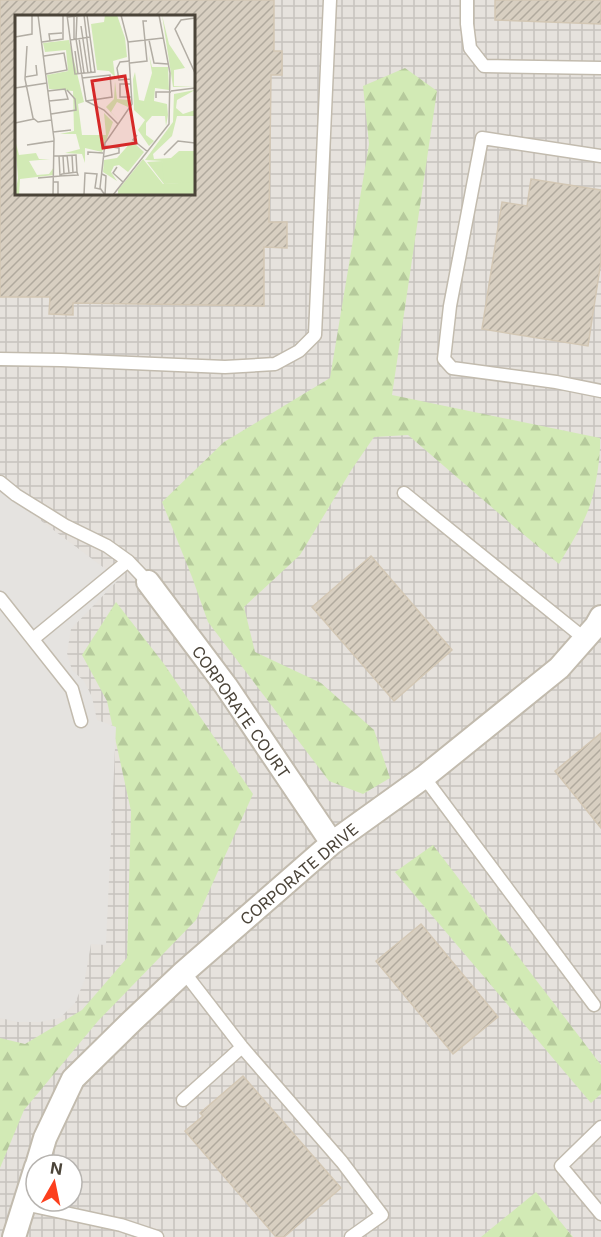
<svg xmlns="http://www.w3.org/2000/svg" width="601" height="1237" font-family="Inter,sans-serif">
	<defs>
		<pattern id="industrial-grid" width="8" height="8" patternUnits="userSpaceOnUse" patternTransform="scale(1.5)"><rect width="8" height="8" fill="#e6e2dd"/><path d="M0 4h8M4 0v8" fill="none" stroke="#c7c3be"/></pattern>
		<pattern id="forest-firs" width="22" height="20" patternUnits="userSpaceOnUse" patternTransform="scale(1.5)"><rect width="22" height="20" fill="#d2eab5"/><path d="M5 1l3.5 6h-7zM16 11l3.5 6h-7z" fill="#b6ca9c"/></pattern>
		<pattern id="building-hatch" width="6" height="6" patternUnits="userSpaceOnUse" patternTransform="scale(1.5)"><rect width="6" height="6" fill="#d8cfc1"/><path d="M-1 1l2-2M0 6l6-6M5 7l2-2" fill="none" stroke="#b1aa9e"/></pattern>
	</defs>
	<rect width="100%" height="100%" fill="#f6f3ec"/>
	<path fill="url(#industrial-grid)" fill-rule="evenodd" d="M 0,0 L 601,0 L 601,1237 L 0,1237 ZM 16,16 L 194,16 L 194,194 L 16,194 ZM 36,1165 L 72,1165 L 72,1201 L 36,1201 Z"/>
	<path fill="url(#forest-firs)" d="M 405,68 L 437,91 L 392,395 L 600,438 C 601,456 595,496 587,513 C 580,530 569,547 559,564 L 510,523 L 408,435 L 374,437 L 352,469 L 300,555 L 244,607 L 255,652 L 321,683 L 374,730 L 390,778 L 363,794 L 329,781 L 208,622 L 192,577 L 162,502 L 224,442 L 330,378 L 369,144 L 363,86 Z
		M 116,602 L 164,664 L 253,794 L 196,920 L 98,1021 L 24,1110 L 0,1168 L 0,1038 L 25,1044 L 82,1010 L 127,958 L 131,811 L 107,701 L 82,655 Z
		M 433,845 L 601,1065 L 601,1094 L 591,1103 L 395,872 Z
		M 536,1192 L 573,1237 L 481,1237 Z"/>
	<path fill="#e5e3e0" d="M 0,490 L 119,579 L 71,629 L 67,653 L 72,670 L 84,681 L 92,697 L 97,720 L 116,727 L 106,945 L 91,944 L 85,979 L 75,1003 L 60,1018 L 40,1022 L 18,1022 L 0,1018 Z"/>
	<path fill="url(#building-hatch)" stroke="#d3c7b4" stroke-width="1.5" fill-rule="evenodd" d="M 0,0 L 274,0 L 274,51 L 282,51 L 282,75 L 271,75 L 269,222 L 287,222 L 287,248 L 264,247 L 264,306 L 73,303 L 73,315 L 49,314 L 50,297 L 0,297 ZM 16,16 L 194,16 L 194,194 L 16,194 Z
		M 495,0 L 601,0 L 601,24 L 495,20 Z
		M 531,179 L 601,190 L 601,261 L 588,346 L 482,329 L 502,202 L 527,206 Z
		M 371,556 L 452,650 L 394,701 L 312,607 Z
		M 601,733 L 601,828 L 555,771 Z
		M 421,924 L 498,1017 L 453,1054 L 376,961 Z
		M 243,1076 L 341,1188 L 284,1237 L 276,1237 L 185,1131 L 203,1116 L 200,1113 Z"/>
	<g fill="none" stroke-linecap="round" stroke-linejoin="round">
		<g stroke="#c2bbae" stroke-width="15">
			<path id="lane" d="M 467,0 L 467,24 L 470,48 L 484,66 L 601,68
				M 601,156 L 482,138 L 450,306 L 444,359 L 452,368 L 556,382 L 601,391
				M 0,359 L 61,360 L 225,367 L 275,364 L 299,351 L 315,335 L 330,0
				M 0,482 L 16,495 L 66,526 L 107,546 L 128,561 L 148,582
				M 404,493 L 585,639
				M 0,598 L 72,689 L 81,721
				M 33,639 L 128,561
				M 424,777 L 594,1005
				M 184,972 L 242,1047 L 342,1162 L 382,1215 L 351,1237
				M 183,1100 L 242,1047
				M 601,1127 L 561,1166 L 601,1214
				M 24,1204 L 121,1225 L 157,1237"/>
		</g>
		<g stroke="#c2bbae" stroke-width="26">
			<path id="street" d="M 148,582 L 226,686 L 332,843
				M 37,1165 L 45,1138 L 73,1079 L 132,1021 L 184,972 L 332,843 L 424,777 L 559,668 L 596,626 L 601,617
				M 14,1237 L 36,1167"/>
		</g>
		<use href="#lane" stroke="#fff" stroke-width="12"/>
		<use href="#street" stroke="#fff" stroke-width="22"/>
	</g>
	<g text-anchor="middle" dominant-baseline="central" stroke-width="4.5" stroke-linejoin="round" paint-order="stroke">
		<g font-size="16" fill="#4b4439" stroke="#fff">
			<text transform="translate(241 712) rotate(55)">CORPORATE COURT</text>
			<text transform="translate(299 874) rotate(-40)">CORPORATE DRIVE</text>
		</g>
	</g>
	<g transform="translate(15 15)">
		<rect width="180" height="180" fill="#f6f3ec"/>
		<path d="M 147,146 L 150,153 L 149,169 L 132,147 Z" fill="#d2eab5"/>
		<path d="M 90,0 L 102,0 L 110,23 L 112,42 L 98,46 L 100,62 L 94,56 L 82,55 L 76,9 L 89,7 ZM 147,0 L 154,29 L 170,53 L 159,55 L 159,71 L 180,71 L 158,72 ZM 54,25 L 69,87 L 63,89 L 67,120 L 91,120 L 89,98 L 98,107 L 87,137 L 70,133 L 70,148 L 67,139 L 50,138 L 65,134 L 61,119 L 45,119 L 59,116 L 58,76 L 34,74 L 32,60 L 53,56 L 51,35 L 30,37 L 28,28 ZM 134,40 L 137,52 L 153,52 L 154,75 L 140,73 L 139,86 L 152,89 L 153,100 L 151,111 L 150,101 L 137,101 L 131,108 L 131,120 L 139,126 L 134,131 L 123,115 L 130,105 L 119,95 L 118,64 L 120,57 L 124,85 L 129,86 L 137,58 ZM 100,66 L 102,84 L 114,85 L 113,92 L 102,87 L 96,97 L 104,106 L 91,92 L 99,84 ZM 180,75 L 162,85 L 161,93 L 168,99 L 180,95 L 180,101 L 162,101 L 157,121 L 138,139 L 139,144 L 156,143 L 164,136 L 180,136 L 180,168 L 149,169 L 147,146 L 130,145 L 158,107 L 159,79 ZM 0,125 L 4,140 L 21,138 L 24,144 L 35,144 L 14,146 L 22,160 L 34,159 L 39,152 L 39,160 L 5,164 L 4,180 L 0,180 L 3,163 ZM 117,126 L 129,137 L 113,157 L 104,150 L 99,151 L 96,157 L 102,166 L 88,157 L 89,145 L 102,143 Z" fill="#d2eab5"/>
		<path d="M 128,144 L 148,169 L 180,167 L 180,180 L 103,180 L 103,175 Z" fill="#d2eab5"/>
		<path fill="none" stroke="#b2ada4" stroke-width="1.5" d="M 23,0 L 39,124 L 38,180M 52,0 L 58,45 L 60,59 L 80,57 L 75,22 L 55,25M 62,0 L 61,24 L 71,86 L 89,95 L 103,109M 72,0 L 75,22M 53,2 L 69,0 L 76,57M 180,3 L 166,5 L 160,14 L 180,58M 66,11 L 73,58M 0,22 L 17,19 L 17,0M 64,23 L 69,58M 59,25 L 59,0M 134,25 L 139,48 L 153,49M 35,26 L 34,19 L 47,18M 27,27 L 48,24 L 48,0M 113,27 L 148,23M 12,31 L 10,64 L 18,103 L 23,107 L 36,105M 60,36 L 63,59M 29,41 L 49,38 L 52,55 L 31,59M 115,46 L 105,47 L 102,53 L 104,65 L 116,64M 115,48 L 132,46 L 128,6 L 132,6M 10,62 L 22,60 L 21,50M 67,63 L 95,60 L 97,82 L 71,86M 116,69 L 105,69 L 105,82 L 117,82M 0,73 L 32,68M 33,76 L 50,74 L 53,84 L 34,86M 156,76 L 180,73M 141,83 L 141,77 L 156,77M 36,99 L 61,95 L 60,84 L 52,75M 0,108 L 19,104M 38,117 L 56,115M 122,120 L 118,125 L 133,137M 31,127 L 12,130 L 39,126M 52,140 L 54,158M 57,140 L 58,158M 73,140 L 73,137 L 88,138M 149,140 L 163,126 L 180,128M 44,141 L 61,140 L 62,157M 48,141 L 49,159M 88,142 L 104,138 L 104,133 L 89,131M 102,152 L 98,158 L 108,167M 62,157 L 63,160 L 45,161 L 47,159 ZM 87,159 L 91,161 L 90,180M 23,163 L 45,161 L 44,141 L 39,141M 38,167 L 43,167 L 43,180M 69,180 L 70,158 L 82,159 L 80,173 L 85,174M 90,180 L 85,173 L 90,128 L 117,89 L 113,27 L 106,0M 98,180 L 154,109 L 155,58 L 144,0"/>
		<path fill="#d62828" fill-opacity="0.15" stroke="#d62828" stroke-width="3" d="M 110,61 L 121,128 L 88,133 L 77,66 Z"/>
		<rect width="180" height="180" fill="none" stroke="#4b4439" stroke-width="3"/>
	</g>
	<g transform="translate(54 1183) rotate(9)"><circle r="28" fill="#ffffff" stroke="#b7b4b0" stroke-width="1.5"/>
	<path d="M0-4.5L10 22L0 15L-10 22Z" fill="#fc3f1d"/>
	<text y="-9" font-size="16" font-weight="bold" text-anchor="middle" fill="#4b4439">N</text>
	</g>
</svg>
